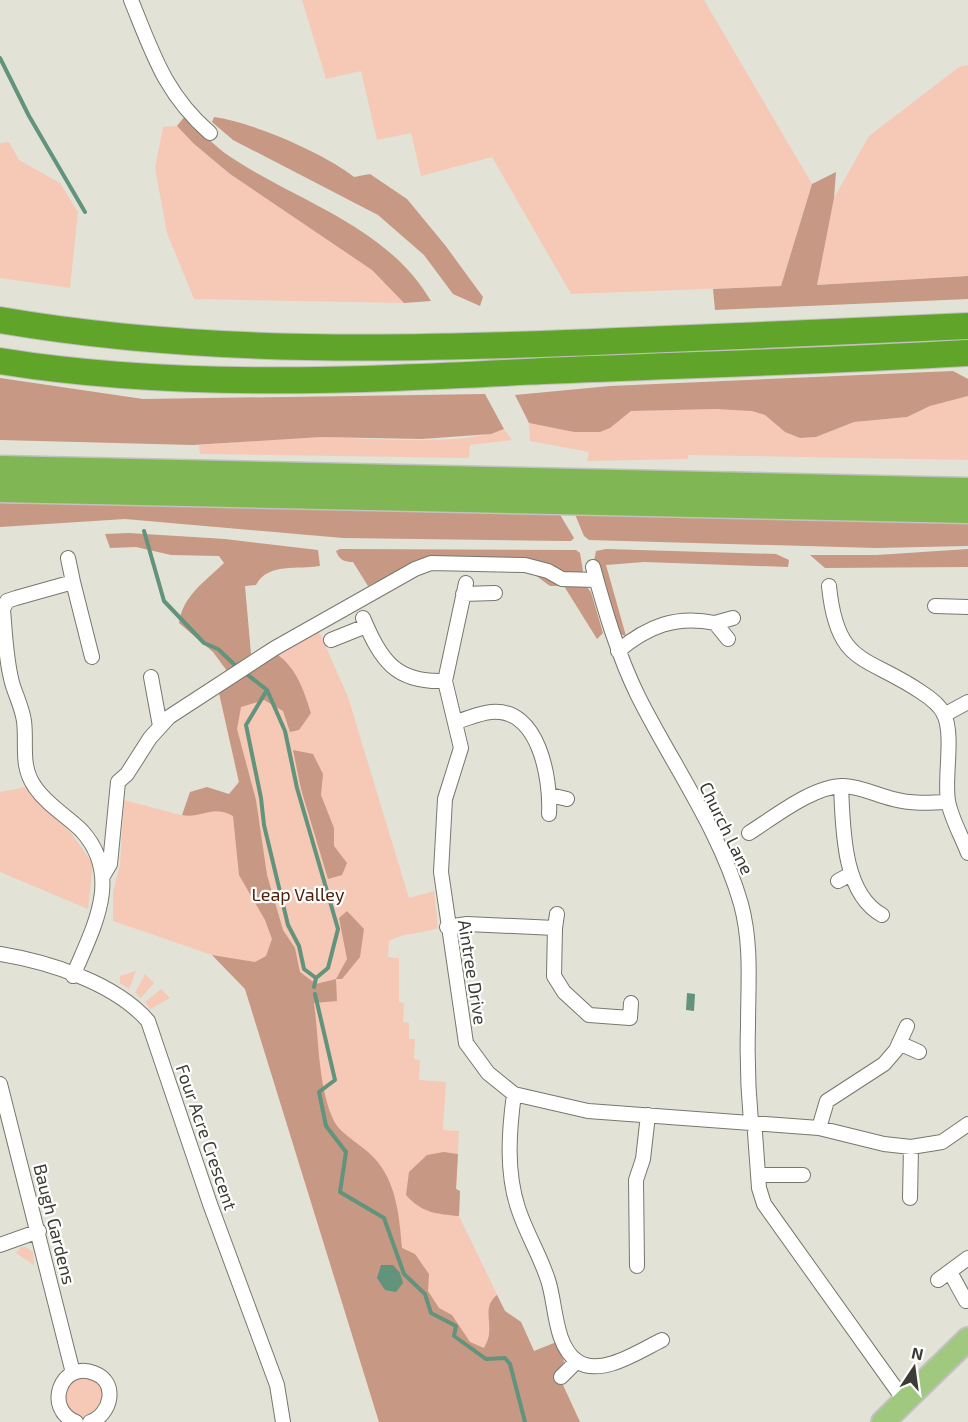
<svg xmlns="http://www.w3.org/2000/svg" width="968" height="1422" font-family="'Exo 2',sans-serif">
	<rect width="100%" height="100%" fill="#e3e2d7"/>
	<path fill="#f5c9b5" d="M 302,0 L 704,0 L 812,184 L 781,286 L 571,294 L 492,157 L 421,176 L 411,133 L 377,140 L 361,71 L 326,79 Z
		M 968,65 L 968,276 L 816,285 L 834,198 L 869,136 L 959,67 Z
		M 177,126 L 193,143 L 230,174 L 372,270 L 404,303 L 194,299 L 167,233 L 155,168 L 163,127 Z
		M 9,142 L 19,160 L 60,183 L 78,212 L 70,288 L 0,278 L 0,143 Z
		M 968,396 L 968,460 L 688,455 L 688,459 L 587,461 L 589,452 L 530,441 L 529,423 L 574,432 L 600,432 L 610,428 L 630,411 L 716,409 L 752,410 L 765,415 L 785,432 L 800,438 L 816,437 L 854,422 L 907,417 L 930,406 Z
		M 504,429 L 512,440 L 470,445 L 469,458 L 200,454 L 199,445 C 240,442 282,437 323,437 C 371,438 461,447 504,429 Z
		M 318,629 L 348,697 L 409,898 L 434,891 L 438,928 C 421,934 405,932 389,941 L 388,957 L 399,958 L 399,1002 L 404,1003 L 403,1022 L 409,1023 L 409,1039 L 415,1039 L 414,1059 L 420,1060 L 419,1080 L 446,1082 L 443,1130 L 459,1131 L 456,1189 L 460,1191 L 459,1216 L 505,1311 L 521,1322 L 534,1351 L 564,1362 L 557,1372 L 580,1422 L 379,1422 L 245,989 L 212,955 L 113,921 L 113,892 L 120,865 L 124,800 L 181,815 L 244,806 L 219,693 Z
		M 26,787 L 71,833 L 93,864 L 88,909 L 0,872 L 0,792 Z
		M 136,971 L 129,989 L 120,983 L 120,976 Z
		M 145,974 L 154,983 L 141,998 L 135,993 Z
		M 161,989 L 170,998 L 150,1009 L 145,1002 Z
		M 21,1247 L 26,1247 L 33,1252 L 34,1265 L 16,1253 Z
		M63 1397a21 21 0 1 1 42 0a21 21 0 1 1-42 0Z"/>
	<path fill="#c79883" d="M 185,116 C 199,129 213,145 229,156 C 299,203 386,225 431,301 L 404,303 L 372,270 L 230,174 L 193,143 L 177,126 Z
		M 214,117 C 252,122 324,153 354,177 L 370,174 L 407,199 L 445,245 L 483,297 L 480,306 L 453,294 L 424,255 L 378,215 L 233,140 L 212,122 Z
		M 836,172 L 834,198 L 817,285 L 968,276 L 968,299 L 715,310 L 713,289 L 781,286 L 812,184 Z
		M 953,371 L 968,379 L 968,396 L 930,406 L 907,417 L 854,422 L 816,437 L 800,438 L 785,432 L 765,415 L 752,411 L 716,409 L 631,411 L 610,428 L 600,432 L 574,432 L 529,423 L 515,395 L 610,386 Z
		M 0,378 L 143,399 L 485,394 L 504,429 L 491,434 L 422,439 L 320,437 L 193,445 L 0,440 Z
		M 65,501 L 559,513 L 574,538 L 571,541 L 564,541 L 343,538 L 125,519 L 0,527 L 0,503 L 29,504 Z
		M 574,512 L 968,523 L 968,546 L 876,548 L 589,540 L 584,536 Z
		M 129,533 L 225,539 L 318,550 L 320,566 C 298,570 268,562 256,585 L 245,586 L 251,654 L 227,671 L 213,652 L 179,623 C 183,595 206,581 224,563 L 219,556 L 171,555 L 136,547 L 110,548 L 105,534 Z
		M 340,549 L 576,550 L 580,553 L 583,571 L 579,578 L 541,567 L 413,564 L 368,586 L 353,562 C 345,562 339,560 336,551 Z
		M 606,549 L 776,554 L 789,560 L 788,567 L 644,562 L 606,565 L 626,636 L 616,633 L 594,561 L 596,551 Z
		M 968,549 L 968,567 L 825,568 L 810,555 L 877,555 Z
		M 531,572 L 586,586 L 591,592 L 603,633 L 597,639 L 564,586 L 550,586 Z
		M 278,655 C 297,669 304,691 311,713 L 299,730 L 290,732 L 283,711 L 264,700 L 241,707 L 237,729 L 256,800 L 267,875 L 283,930 L 295,948 L 300,972 L 316,984 L 336,979 L 347,959 L 339,918 L 347,911 L 364,929 L 360,957 L 342,979 L 336,979 L 337,1001 L 314,1003 C 319,1039 318,1088 334,1121 C 339,1132 358,1143 368,1152 C 396,1176 399,1213 402,1248 L 415,1254 L 429,1274 L 428,1291 L 439,1308 L 452,1315 L 470,1342 L 484,1348 C 486,1344 489,1338 489,1334 C 491,1319 483,1306 497,1295 L 505,1311 L 521,1322 L 534,1351 L 559,1341 L 564,1362 L 557,1372 L 580,1422 L 379,1422 L 245,989 L 212,955 L 255,962 L 266,956 L 272,939 L 265,920 L 239,875 L 233,816 C 212,804 201,819 182,815 L 190,792 L 207,787 L 229,794 L 239,782 L 219,693 Z
		M 293,750 L 313,754 L 323,774 L 321,795 L 334,828 L 334,846 L 347,863 L 342,875 L 328,879 L 301,789 Z
		M 444,1152 L 458,1154 L 456,1189 L 460,1191 L 459,1216 C 436,1214 422,1213 406,1195 L 409,1172 L 427,1155 Z"/>
	<path fill="#62937c" d="M 687,993 L 695,994 L 694,1011 L 686,1010 Z
		M 381,1265 L 393,1265 L 400,1273 L 403,1283 L 396,1292 L 385,1290 L 377,1278 Z"/>
	<g fill="none" stroke-linecap="round" stroke-linejoin="round">
		<path stroke="#62937c" stroke-width="4" d="M 0,58 L 29,116 L 85,212
			M 144,531 L 164,601 L 204,643 L 218,649 L 238,668
			M 244,672 L 267,690 L 285,731 L 297,788 L 338,929 L 328,968 L 316,978 L 314,987
			M 267,690 L 246,725 L 261,798 L 264,825 L 288,925 L 299,946 L 304,969 L 316,978
			M 315,994 L 335,1080 L 319,1092 L 326,1126 L 346,1152 L 340,1192 L 384,1218 L 404,1274 L 425,1294 L 431,1313 L 456,1326 L 454,1336 L 486,1359 L 505,1358 L 510,1364 L 525,1422"/>
		<g stroke="#78776e" stroke-width="16">
			<path id="minor" d="M 131,0 C 153,54 165,94 210,133
				M 68,558 L 73,582 L 16,598 L 7,601 L 3,609 C 5,633 6,663 13,686 C 17,698 22,708 24,721 C 27,744 20,766 35,787 C 47,805 67,816 82,831 C 123,877 93,928 73,976
				M 593,567 C 605,611 618,655 638,696 C 672,764 720,830 741,904 C 752,945 748,984 748,1026 C 747,1058 748,1090 751,1122
				M 73,582 L 92,657
				M 466,583 L 445,681 L 461,748 L 445,799 L 441,872 L 466,1043 L 488,1073 L 514,1094 L 588,1111 L 819,1128 L 884,1144 L 911,1147 L 942,1142 L 968,1124
				M 829,586 C 837,667 867,655 921,692 C 929,697 940,706 944,714 C 954,736 944,777 948,801 C 951,818 962,837 968,853
				M 463,594 L 495,593
				M 935,606 L 968,607
				M 363,618 C 381,660 395,683 445,681
				M 715,623 L 733,618
				M 331,640 L 366,626
				M 618,651 C 648,626 676,615 715,623 L 728,639
				M 151,677 L 160,726
				M 944,715 L 968,702
				M 455,722 C 467,719 479,713 491,712 C 539,707 551,779 549,814
				M 841,786 C 843,826 842,893 882,915
				M 550,795 L 567,799
				M 749,833 C 773,818 814,785 844,786 C 862,787 876,795 893,799 C 911,804 929,803 948,802
				M 103,876 L 110,864 L 118,782 L 127,774 L 150,738 L 169,717 L 275,648 L 415,569 L 431,563 L 525,565 L 548,571 L 562,579 L 596,580
				M 838,881 L 851,874
				M 447,927 L 467,924 L 555,928 L 557,914
				M 555,928 L 554,976 L 564,992 L 589,1015 L 630,1018 L 631,1003
				M 0,954 C 49,962 115,983 148,1021 L 210,1204 L 277,1385 L 283,1422
				M 899,1043 L 919,1052
				M 0,1084 L 73,1373
				M 514,1094 C 509,1131 506,1172 518,1208 C 526,1233 540,1255 548,1280 C 556,1303 554,1345 577,1361 C 600,1378 641,1350 662,1340
				M 819,1128 L 827,1101 L 884,1064 L 896,1050 L 907,1026
				M 755,1133 L 759,1188 L 764,1204 L 904,1400
				M 758,1175 L 803,1175
				M 910,1198 L 911,1147
				M 0,1245 L 39,1231
				M 637,1266 L 636,1180 L 643,1159 L 648,1115
				M 950,1272 L 966,1301
				M 938,1280 L 968,1258
				M 561,1377 L 577,1361
				M 76,1422 C 43,1409 61,1360 94,1373 C 119,1382 111,1415 90,1422"/>
		</g>
		<g stroke="#c1c1bf" stroke-width="26">
			<path id="primary" d="M 883,1422 L 968,1339"/>
		</g>
		<g stroke="#c1c1bf" stroke-width="27">
			<path id="trunk" d="M 0,468 L 968,490
				M 0,490 L 968,511"/>
		</g>
		<g stroke="#c1c1bf" stroke-width="28">
			<path id="motorway" d="M 0,320 C 203,355 412,350 617,341 C 734,336 851,332 968,326
				M 0,361 C 180,390 363,380 544,371 C 686,365 827,361 968,353"/>
		</g>
		<use href="#minor" stroke="#fff" stroke-width="14"/>
		<use href="#primary" stroke="#a0c87f" stroke-width="22"/>
		<use href="#trunk" stroke="#80b654" stroke-width="24"/>
		<use href="#motorway" stroke="#61a42a" stroke-width="26"/>
	</g>
	<g text-anchor="middle" dominant-baseline="central" stroke-width="4.5" stroke-linejoin="round" paint-order="stroke">
		<g font-size="18" fill="#3c3c37" stroke="#fff">
			<text transform="translate(727 828) rotate(64)">Church Lane</text>
			<text transform="translate(473 972) rotate(81)">Aintree Drive</text>
			<text transform="translate(207 1137) rotate(71)">Four Acre Crescent</text>
			<text transform="translate(55 1224) rotate(76)">Baugh Gardens</text>
		</g>
		<g font-size="18" fill="#4d210a" stroke="#fff">
			<text x="298" y="894">Leap Valley</text>
		</g>
	</g>
	<g transform="translate(914 1368) rotate(13)" stroke="#ffffff" stroke-width="4.5" paint-order="stroke">
	<path d="M0-4.5L10 22L0 15L-10 22Z" fill="#3c3c37"/>
	<text y="-9" font-size="16" font-weight="bold" text-anchor="middle" fill="#3c3c37">N</text>
	</g>
</svg>
